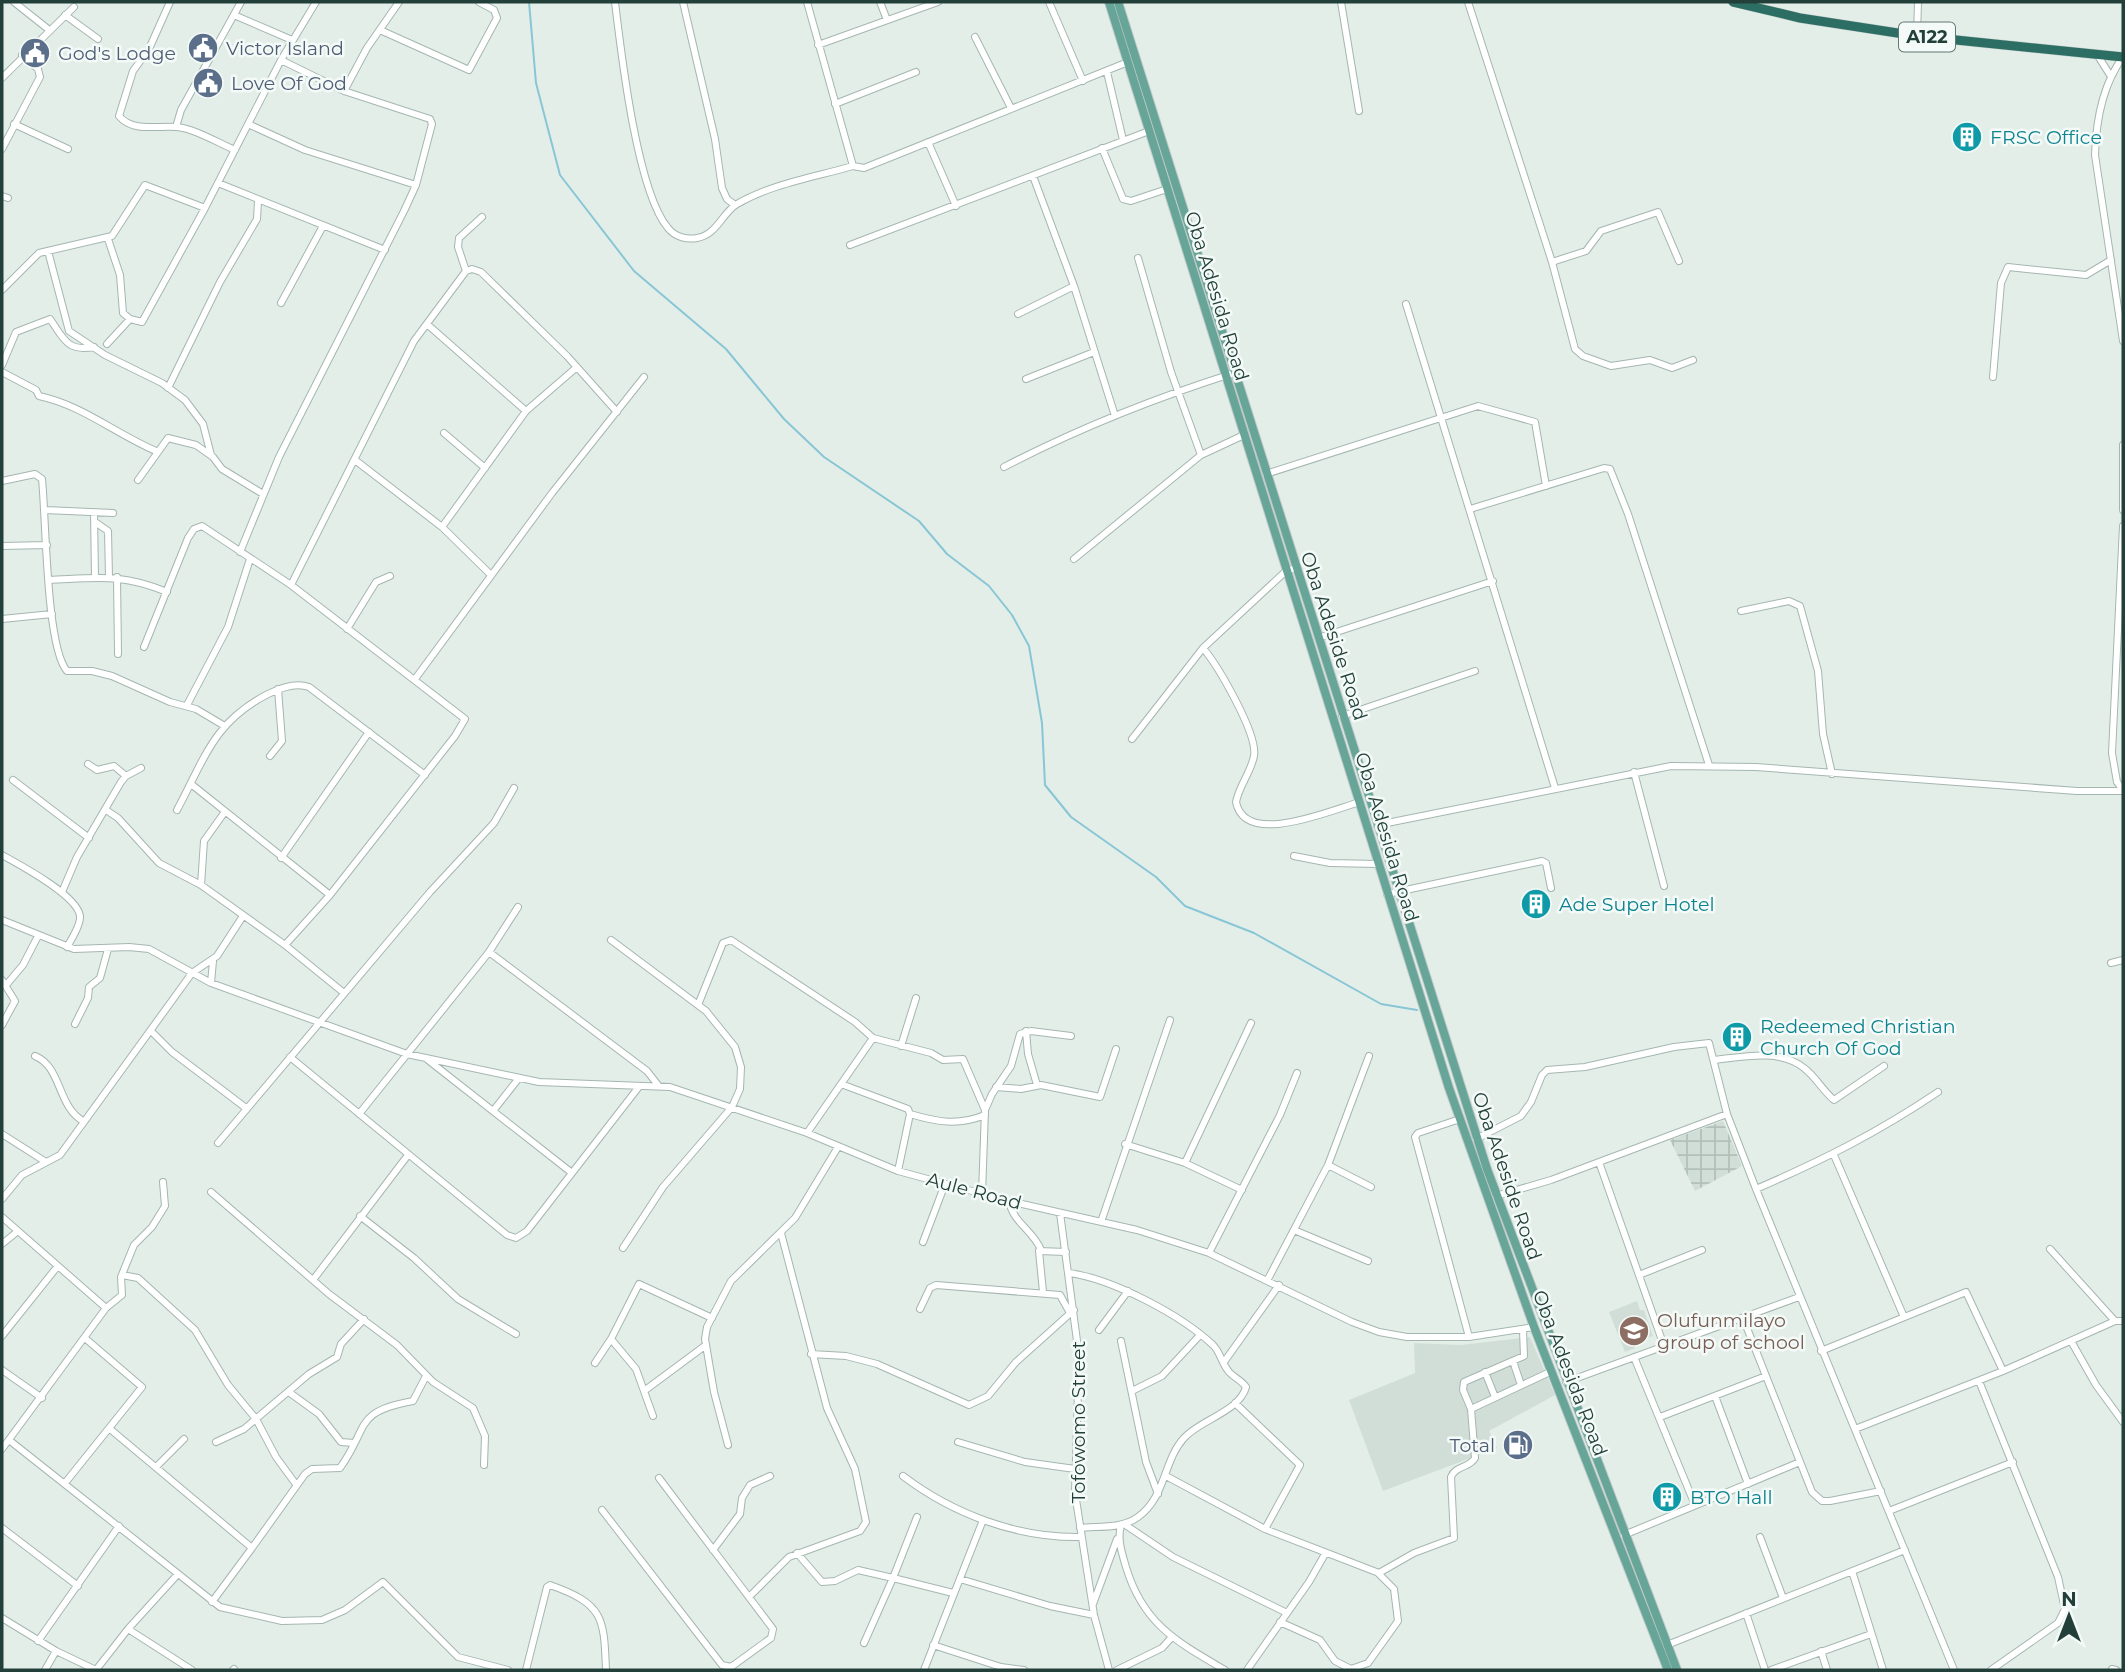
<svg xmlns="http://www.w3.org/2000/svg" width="2125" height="1672" font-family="Montserrat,sans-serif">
	<defs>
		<pattern id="industrial-grid" width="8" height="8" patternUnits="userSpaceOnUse" patternTransform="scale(1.75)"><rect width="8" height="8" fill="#d1ded8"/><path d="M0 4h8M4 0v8" fill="none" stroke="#b3c0ba"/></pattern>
	</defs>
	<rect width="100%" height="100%" fill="#e3eee9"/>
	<path fill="#d1ded8" d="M 1637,1301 L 1640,1310 L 1644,1310 L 1653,1336 L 1633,1343 L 1635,1348 L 1625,1352 L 1609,1312 Z
		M 1530,1337 L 1555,1395 L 1489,1431 L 1497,1448 L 1383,1491 L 1349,1400 L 1415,1373 L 1414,1343 L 1461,1345 Z"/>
	<path fill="url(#industrial-grid)" d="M 1723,1121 L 1742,1166 L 1695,1191 L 1670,1140 Z"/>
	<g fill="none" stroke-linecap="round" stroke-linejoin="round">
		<path stroke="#89c6d5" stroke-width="2" d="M 529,2 L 536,83 L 560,175 L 634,271 L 726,349 L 784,419 L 824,457 L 919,521 L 947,554 L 989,586 L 1012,615 L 1029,646 L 1042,723 L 1045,785 L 1071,817 L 1156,877 L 1185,906 L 1254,933 L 1381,1004 L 1417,1010"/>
		<g stroke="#a5b6b1" stroke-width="8">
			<path id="minor" d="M 14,2 L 48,29
				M 170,2 L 149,49 L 133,71 L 119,116 C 133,133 159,125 177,127 C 196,129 218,143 235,150
				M 615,2 C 621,52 637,192 668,228 C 675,237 687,240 697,238 C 717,235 722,213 737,204 C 771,184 815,177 853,166 L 864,168 L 1128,62
				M 683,2 L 715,139 L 722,188 L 727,199 L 735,205
				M 807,2 L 853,166
				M 880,2 L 887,20
				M 1049,2 L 1083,81
				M 1341,2 L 1359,111
				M 1468,2 L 1552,262 L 1575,349 L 1583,356 L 1611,366 L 1650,360 L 1672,368 L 1693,360
				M 65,15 L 98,39
				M 234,15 L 292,40
				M 380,30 L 469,70 L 497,18 L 494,10 L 479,2
				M 1917,36 L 1918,2
				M 975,37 L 1011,108
				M 818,45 L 938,2
				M 2098,56 L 2110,75
				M 2123,57 C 2103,84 2096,121 2095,155 L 2123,341
				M 1107,72 L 1123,140
				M 2,78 L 74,7
				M 344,91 L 367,48 L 399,2
				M 835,104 L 916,72
				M 14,124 L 68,149
				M 248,124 L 305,150 L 416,185
				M 176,127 L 181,110 L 241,2
				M 928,142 L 956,206
				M 1102,148 L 1123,199 L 1131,201 L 1167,189
				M 2,149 L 40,77 L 38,69 L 22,55
				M 1033,176 L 1074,286 L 1115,416
				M 218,183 L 385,250
				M 2,196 L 8,198
				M 108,239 L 120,275 L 123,313 L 130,319 L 142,322 L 205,208 L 281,60 L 316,2
				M 850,245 L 1149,131
				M 48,251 L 69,331 L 105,355 L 162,383 L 185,400 L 203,424 L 211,455
				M 1138,258 L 1171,372 L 1201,455
				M 1552,262 L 1586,251 L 1601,231 L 1658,212 L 1679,261
				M 466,271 L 472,269 L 481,272 L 567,356 L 617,412
				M 2,290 L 39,253 L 112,236 L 145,185 L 205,208
				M 281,303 L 323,226
				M 1406,304 L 1555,788
				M 1018,314 L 1074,286
				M 428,325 L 526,411
				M 107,344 L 130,319
				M 2,365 L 16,332 L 50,319 C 64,339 67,352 94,347
				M 2,372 L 36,390 L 39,396 C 82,405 116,434 156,451
				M 1993,377 L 2001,283 L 2008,267 L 2086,275 L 2111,260
				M 1026,379 L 1094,352
				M 168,388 L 220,282 L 257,219 L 258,201
				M 444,433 L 485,468
				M 2123,445 L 2123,510
				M 355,460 L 442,527 L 491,575
				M 1004,467 C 1077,429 1155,398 1234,373
				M 1266,474 L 1478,406 L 1535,422 L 1546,486
				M 138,480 L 168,438 L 196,445 L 213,457 L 222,469 L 263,494
				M 2,481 L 35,474 L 42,479 C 46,517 46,647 67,671 L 92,671 L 112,676 L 170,702 L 196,709 L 223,725
				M 1470,509 L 1604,468 L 1610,469 L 1628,514 L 1709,765
				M 45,510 L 113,513
				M 94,513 L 95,578
				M 95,522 L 108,531 L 109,577
				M 2123,526 L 2112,753 L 2117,782 L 2123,790
				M 442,527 L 526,411 L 577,367
				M 2,546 L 47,545
				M 240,552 L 279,457 L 404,211 L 416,185 L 432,124 L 430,119 L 344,91 L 281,60
				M 1074,559 L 1201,455 L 1244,435
				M 117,577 L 118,654
				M 49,580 C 97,578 122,573 167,592
				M 291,585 L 414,341 L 466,271 L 458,247 L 459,238 L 482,217
				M 1741,611 L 1789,601 L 1800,606 L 1818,671 L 1823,734 L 1832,774
				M 2,619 L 52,614
				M 347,629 L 376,582 L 390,576
				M 1318,638 L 1493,581
				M 144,647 L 188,538 L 194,529 L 202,526 L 291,585 L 465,719 L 455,736 L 330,895 L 285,945
				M 1203,648 C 1218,666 1258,734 1254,756 C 1251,772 1239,786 1236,802 C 1245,848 1331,810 1360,802
				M 415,679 L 552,493 L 644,377
				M 187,705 L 228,627 L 250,559
				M 1342,716 L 1475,671
				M 1132,739 L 1203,648 L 1286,571 L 1296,568
				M 270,756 L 282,741 L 278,689
				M 88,764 L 97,770 L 114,766 L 126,776
				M 1634,772 L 1664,886
				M 13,780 L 89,838
				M 191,784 L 330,895
				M 106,810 L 118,818 L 159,863 L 201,885 L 285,945 L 344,993
				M 177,810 C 204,760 213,722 268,694 C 280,688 296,682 309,687 L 425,775
				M 1377,825 L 1671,766 L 1756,767 L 2077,791 L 2123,791
				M 2,855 C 20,865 77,895 80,916 C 81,925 71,940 67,947
				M 1294,856 L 1330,863 L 1378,864
				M 281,858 L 369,732
				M 201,885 L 204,841 L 224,813
				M 62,892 L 77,857 L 121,782 L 126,776 L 141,768
				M 1387,894 L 1542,861 L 1546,863 L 1551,888
				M 2,920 L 74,949 L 129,947 L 149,949 L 211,983 L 407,1054 L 539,1082 L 670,1087 L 807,1133 L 898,1171 L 1009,1201 L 1137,1230 L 1209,1253 L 1352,1322 L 1379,1332 L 1407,1337 L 1469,1337 L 1534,1327
				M 611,940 L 706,1011 L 735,1047 L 741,1067 L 740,1089 L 732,1107 L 663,1187 L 623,1248
				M 489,952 L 647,1071 L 658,1085
				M 2111,963 L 2123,960
				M 2,980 L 15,1001 L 2,1025
				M 211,983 L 213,961
				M 7,984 L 23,965 L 38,936
				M 698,1005 L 723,943 L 731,940 L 855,1022 L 873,1038 L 931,1053 L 943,1060 L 963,1059 L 985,1110
				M 75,1024 L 88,998 L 89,987 L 100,978 L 108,949
				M 1026,1031 L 1028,1054 L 1037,1085
				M 152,1032 L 172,1052 L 246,1108
				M 901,1046 L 916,998
				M 35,1056 C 62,1067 57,1106 83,1121
				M 290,1057 L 507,1235 L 516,1238 L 527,1231 L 638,1088
				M 428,1060 L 572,1173
				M 1714,1060 C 1743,1057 1779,1048 1804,1068 C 1816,1077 1823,1091 1834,1100 L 1884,1066
				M 841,1084 L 908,1109 L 910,1114 C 937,1122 958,1126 985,1115
				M 996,1087 L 1021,1089 L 1041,1085 L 1100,1097 L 1116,1049
				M 493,1111 L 519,1078
				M 359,1114 L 489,952 L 518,907
				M 1460,1119 L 1418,1133 L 1415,1137 L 1469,1337
				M 807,1133 L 873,1038
				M 2,1134 L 46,1162
				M 1476,1139 L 1521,1116 L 1531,1102 L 1542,1075 L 1547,1070 L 1585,1067 L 1674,1047 L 1709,1043 L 1727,1114 L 1756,1189 L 1954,1670
				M 218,1143 L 430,892 L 494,823 L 514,788
				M 1125,1144 L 1185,1163 L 1242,1190
				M 1834,1155 L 1904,1317
				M 1599,1162 L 1664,1346
				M 1185,1163 L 1251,1023
				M 1328,1165 L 1371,1187
				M 898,1171 L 910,1114
				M 1756,1189 C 1823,1160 1877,1133 1938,1092
				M 211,1192 L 329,1294 L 397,1345 L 433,1382 L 473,1408 L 485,1436 L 484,1465
				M 982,1194 L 985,1110 L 992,1094 L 1011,1066 L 1020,1034 L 1031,1031 L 1071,1036
				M 1496,1196 L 1551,1180 L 1727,1114
				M 2,1199 L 22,1175 L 60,1155 L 192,973 L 217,956 L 243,916
				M 1009,1201 C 1013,1223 1033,1230 1041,1250
				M 1060,1213 L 1079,1356 L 1075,1493 L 1094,1615 L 1109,1670
				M 360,1216 L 414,1258 L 458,1299 L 516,1334
				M 2,1217 L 106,1308
				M 1101,1222 L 1170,1020
				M 1294,1230 L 1368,1261
				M 923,1242 L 945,1184
				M 2,1244 L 18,1231
				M 2050,1249 L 2115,1321
				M 1209,1253 L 1280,1115 L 1297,1073
				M 1069,1273 C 1113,1279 1181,1315 1213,1345 C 1221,1353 1222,1365 1230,1373 C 1235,1378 1242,1381 1246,1387 C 1240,1411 1200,1420 1184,1438 C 1163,1461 1166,1497 1138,1517 C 1122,1529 1098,1526 1080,1528
				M 122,1275 L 138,1278 L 195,1330 L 228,1385 L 256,1419 L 276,1457 L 295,1483
				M 1639,1275 L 1702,1250
				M 1268,1279 L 1328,1165 L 1369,1056
				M 313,1280 L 408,1155
				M 1043,1292 L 1039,1251 L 1066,1252
				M 920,1309 L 930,1288 L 936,1285 L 1060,1295 L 1070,1313
				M 1743,1318 L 1812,1492 L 1822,1501 L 1830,1501 L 1881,1491
				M 1099,1330 L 1128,1291
				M 2,1336 L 57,1267
				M 611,1339 L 636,1369 L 653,1416
				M 1121,1341 L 1146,1462 L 1158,1494
				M 2071,1341 L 2096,1385 L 2123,1422
				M 1821,1351 L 1966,1292 L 2003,1371
				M 811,1354 L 846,1356 L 877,1364 L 969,1405 L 988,1396 L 1016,1362 L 1074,1310
				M 1634,1357 L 1695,1505
				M 1513,1361 L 1521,1385
				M 1224,1362 L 1279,1285
				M 595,1363 L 611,1339 L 639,1284 L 712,1318
				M 2,1370 L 42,1398
				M 1485,1372 L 1495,1397
				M 1979,1381 L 2058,1577 L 2065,1609 L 2058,1623 L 1991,1670
				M 1566,1382 L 1799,1297
				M 644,1391 L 706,1345
				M 1132,1391 L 1162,1376 L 1200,1335
				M 290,1393 L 319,1414 L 341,1442 L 354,1443
				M 1715,1396 L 1748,1484
				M 1235,1403 L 1300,1465 L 1265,1529
				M 1471,1409 L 1463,1390 L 1464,1382 L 1524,1356 L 1523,1331
				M 1660,1417 L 1766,1376
				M 110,1429 L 252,1548 L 212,1602
				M 1855,1429 L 2003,1371 L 2115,1321 L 2123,1321
				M 9,1440 L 220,1607 L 282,1621 L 322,1620 L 345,1610 L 383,1582 L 458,1657 L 508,1670
				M 216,1442 L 244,1429 L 309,1374 L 337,1357 L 341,1344 L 364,1319
				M 958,1442 L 1025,1462 L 1075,1469
				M 728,1445 L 714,1392 L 705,1339 L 707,1327 L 731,1281 L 795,1218 L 838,1147
				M 2,1449 L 106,1308 L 122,1295 L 121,1277 L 134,1245 L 152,1227 L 165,1206 L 163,1182
				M 156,1467 L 184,1439
				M 903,1476 C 953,1514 1017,1538 1080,1537
				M 1166,1476 L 1265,1529 L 1379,1573 L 1414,1553 L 1454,1538 L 1451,1477 C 1456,1465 1470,1468 1475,1458 L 1471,1409 L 1552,1371
				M 65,1483 L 142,1387 L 86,1339
				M 602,1510 L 722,1665 L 731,1667 L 771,1638 L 773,1629 L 659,1478
				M 1889,1511 L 2013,1462
				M 1124,1524 L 1173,1557 L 1287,1613
				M 1121,1525 C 1117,1540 1122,1553 1126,1567 C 1143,1624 1177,1642 1225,1670
				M 2,1528 L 78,1586
				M 1624,1535 L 1800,1462
				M 1760,1537 L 1783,1598
				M 252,1548 L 305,1474 L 312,1469 L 340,1468 C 370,1426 353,1412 413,1401 L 426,1376
				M 713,1550 L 740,1514 L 742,1498 L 750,1485 L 770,1476
				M 797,1553 L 822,1582 L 835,1581 L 858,1570 L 893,1578 L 917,1517
				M 1852,1571 L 1883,1670
				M 960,1579 L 1050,1606 L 1094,1615
				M 750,1596 L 789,1557 L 860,1531 L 866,1522 L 855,1469 L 827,1408 L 781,1233
				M 1093,1604 L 1117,1539
				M 1746,1613 L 1765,1670
				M 2,1618 L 56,1651 L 96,1670 L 128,1629 L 178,1574
				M 1280,1622 L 1320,1640 L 1335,1661 L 1351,1669 L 1368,1663 L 1398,1621 L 1394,1589 L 1378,1573
				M 128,1629 L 192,1670
				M 38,1641 L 119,1526
				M 864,1643 L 893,1578 L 953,1593
				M 933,1645 L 1001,1667 L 1024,1670
				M 1667,1645 L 1905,1550
				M 1821,1651 L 1827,1670
				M 2112,1669 L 2116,1670
				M 45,1670 L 56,1651
				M 233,1670 L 234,1669
				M 526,1670 L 547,1587 L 550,1585 C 604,1604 604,1618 606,1670
				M 924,1670 L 983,1520
				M 1117,1670 L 1162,1648 L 1171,1638
				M 1247,1670 L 1309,1582 L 1325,1554
				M 1771,1670 L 1871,1634"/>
		</g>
		<g stroke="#c1cac8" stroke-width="10">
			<path id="major" d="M 1109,2 L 1449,1088 L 1534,1327 L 1668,1670
				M 1118,2 L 1487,1169 L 1677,1670"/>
		</g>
		<g stroke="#c1cac8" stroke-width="10">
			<path id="highway" d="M 1733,2 L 1800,18 L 1917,36 L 2123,57"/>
		</g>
		<use href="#minor" stroke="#fff" stroke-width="6"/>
		<use href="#major" stroke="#66a597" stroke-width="8"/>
		<use href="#highway" stroke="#2c6e63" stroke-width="9"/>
	</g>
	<defs>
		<g id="civic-disc" transform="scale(1.575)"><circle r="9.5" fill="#5c6f8a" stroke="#f4faf7"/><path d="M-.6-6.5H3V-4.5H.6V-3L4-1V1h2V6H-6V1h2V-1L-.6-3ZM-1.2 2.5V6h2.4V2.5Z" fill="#fff"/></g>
		<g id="building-disc" transform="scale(1.575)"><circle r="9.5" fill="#0f9aa8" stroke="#f4faf7"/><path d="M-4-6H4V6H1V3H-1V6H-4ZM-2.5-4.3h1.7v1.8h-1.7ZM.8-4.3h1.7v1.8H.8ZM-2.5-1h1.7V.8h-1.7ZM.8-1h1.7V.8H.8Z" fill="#fff"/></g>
		<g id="school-disc" transform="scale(1.575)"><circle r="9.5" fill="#8d6e63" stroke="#f4faf7"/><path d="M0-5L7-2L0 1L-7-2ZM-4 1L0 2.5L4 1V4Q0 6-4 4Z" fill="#fff"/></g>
		<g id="fuel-disc" transform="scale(1.575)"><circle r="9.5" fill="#5c6f8a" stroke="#f4faf7"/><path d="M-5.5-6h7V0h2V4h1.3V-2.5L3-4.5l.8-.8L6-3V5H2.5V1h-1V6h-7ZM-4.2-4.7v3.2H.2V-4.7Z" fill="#fff"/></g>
	</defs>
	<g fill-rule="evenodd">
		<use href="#civic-disc" x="203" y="48"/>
		<use href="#civic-disc" x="35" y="53"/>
		<use href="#civic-disc" x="208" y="83"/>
		<use href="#building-disc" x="1967" y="137"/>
		<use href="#building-disc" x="1536" y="904"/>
		<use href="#building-disc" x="1737" y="1037"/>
		<use href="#school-disc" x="1634" y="1331"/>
		<use href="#fuel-disc" x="1518" y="1445"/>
		<use href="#building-disc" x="1667" y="1497"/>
	</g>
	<g text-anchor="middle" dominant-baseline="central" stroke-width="5" stroke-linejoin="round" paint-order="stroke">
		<rect fill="#f4faf7" stroke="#617872" stroke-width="2" x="1899" y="22.5" width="56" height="29" rx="5"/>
		<g font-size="18" font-weight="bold" fill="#224039">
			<text x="1927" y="37">A122</text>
		</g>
		<g font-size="19" fill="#4e5e75" stroke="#f4faf7" text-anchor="start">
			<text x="226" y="48">Victor Island</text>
			<text x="58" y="53">God's Lodge</text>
			<text x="231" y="83">Love Of God</text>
			<text x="1495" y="1445" text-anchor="end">Total</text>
		</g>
		<g font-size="19" fill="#0d838f" stroke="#f4faf7" text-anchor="start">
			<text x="1990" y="137">FRSC Office</text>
			<text x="1559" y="904">Ade Super Hotel</text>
			<text x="1760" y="1026">Redeemed Christian<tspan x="1760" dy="22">Church Of God</tspan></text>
			<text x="1690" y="1497">BTO Hall</text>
		</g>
		<g font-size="19" fill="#224039" stroke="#f4faf7">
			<text transform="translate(1217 296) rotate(73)">Oba Adesida Road</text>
			<text transform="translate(1334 636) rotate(72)">Oba Adeside Road</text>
			<text transform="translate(1387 837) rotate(73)">Oba Adesida Road</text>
			<text transform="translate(1507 1176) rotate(71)">Oba Adeside Road</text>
			<text transform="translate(974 1191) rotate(15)">Aule Road</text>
			<text transform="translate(1570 1373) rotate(69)">Oba Adesida Road</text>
			<text transform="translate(1078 1422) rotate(-90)">Tofowomo Street</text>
		</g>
		<g font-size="19" fill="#785e54" stroke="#f4faf7" text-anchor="start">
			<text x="1657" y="1320">Olufunmilayo<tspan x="1657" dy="22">group of school</tspan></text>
		</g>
	</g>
	<rect width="2125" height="1672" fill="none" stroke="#224039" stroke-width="7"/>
	<g transform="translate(2069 1616)" stroke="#f4faf7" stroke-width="5" paint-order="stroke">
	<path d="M0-5L12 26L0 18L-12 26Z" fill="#224039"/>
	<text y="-10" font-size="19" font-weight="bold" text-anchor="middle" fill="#224039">N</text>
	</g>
</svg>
